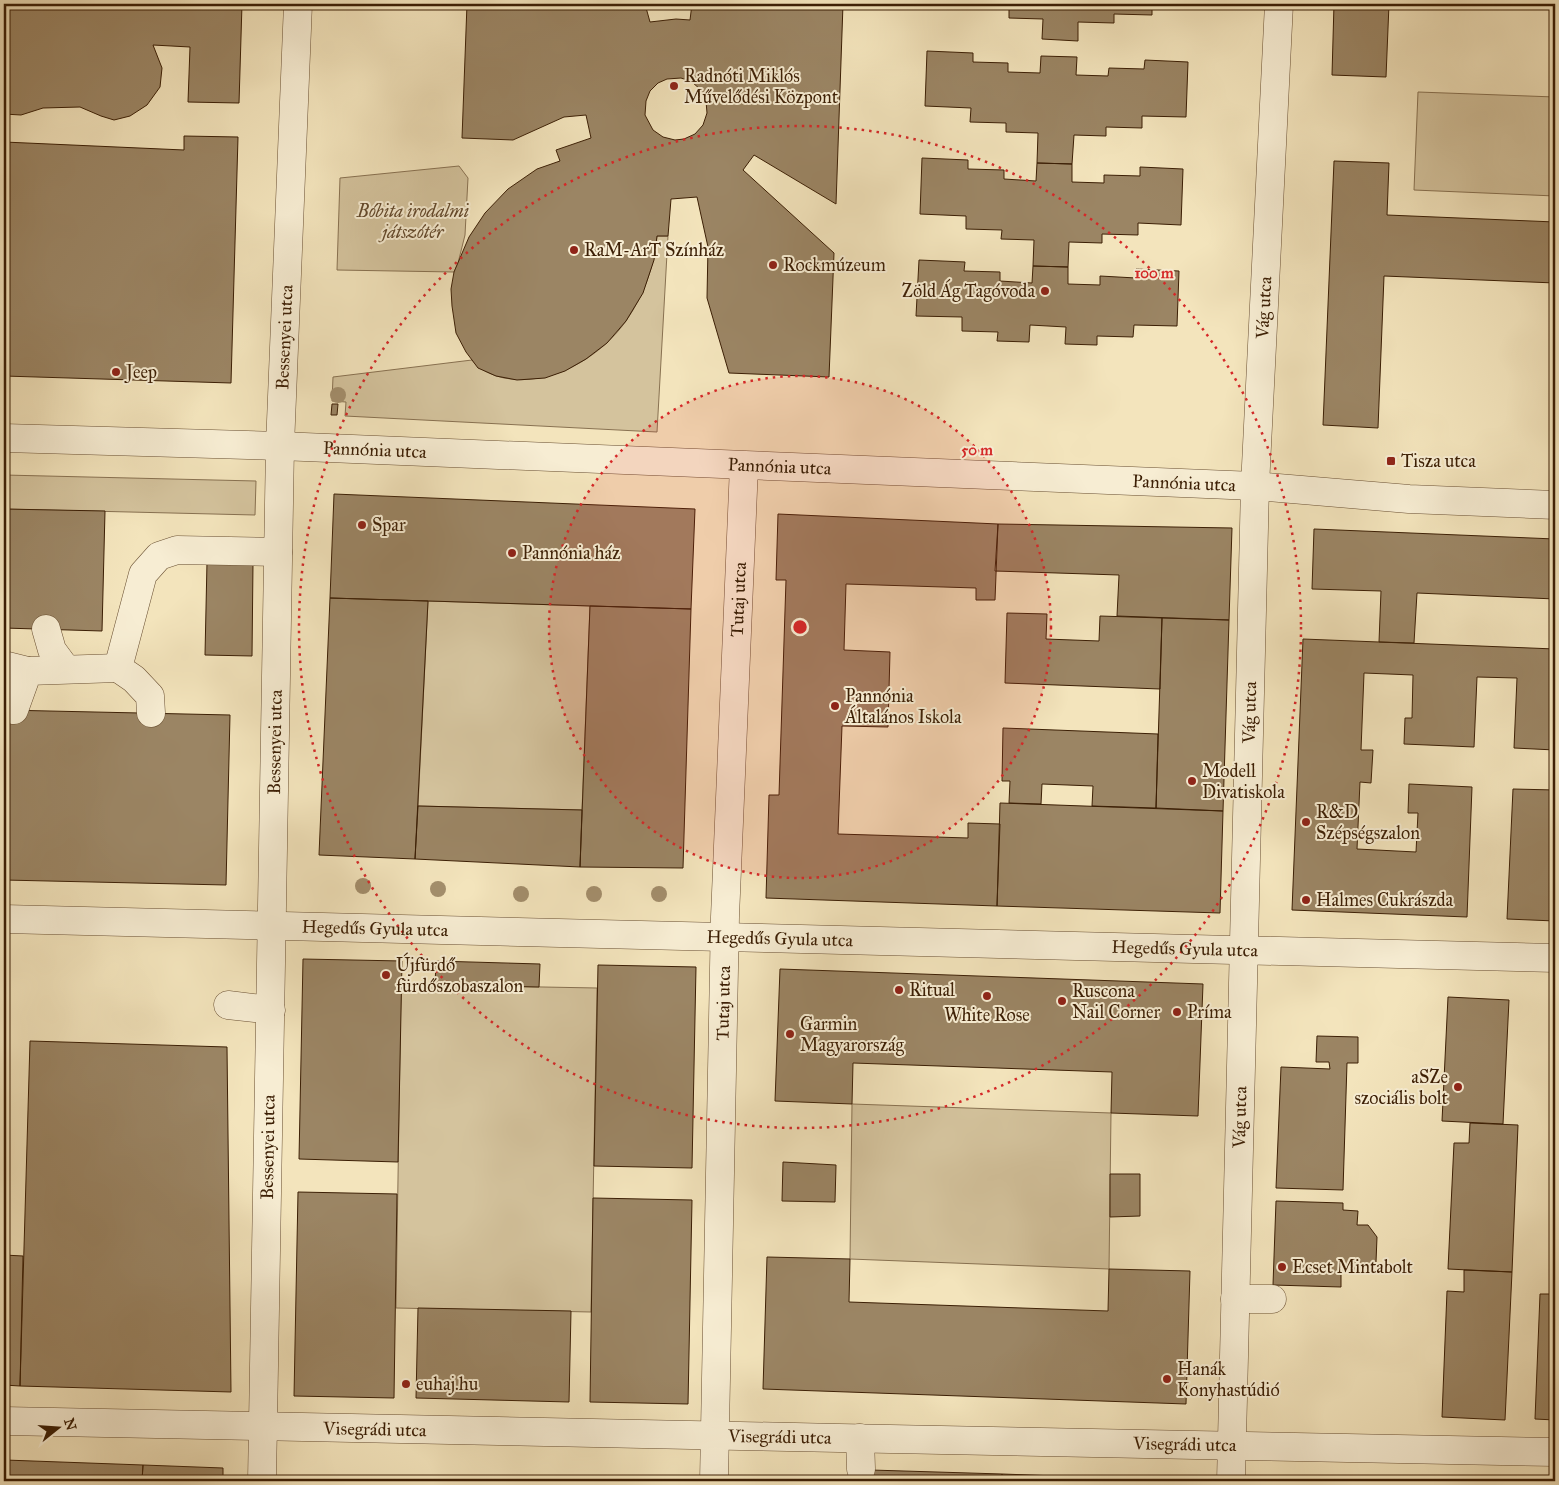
<svg xmlns="http://www.w3.org/2000/svg" width="1559" height="1485" font-family="'IM FELL Great Primer',serif">
	<rect width="100%" height="100%" fill="#f3e4bc"/>
	<filter id="stains"><feTurbulence type="fractalNoise" baseFrequency=".004" numOctaves="4"/><feColorMatrix values="0 0 0 0 .2 0 0 0 0 .09 0 0 0 0 .02 0 0 0 .5 -.17"/></filter>
	<radialGradient id="worn" r=".72"><stop offset=".6" stop-color="#630" stop-opacity="0"/><stop offset="1" stop-color="#630" stop-opacity=".3"/></radialGradient>
	<path fill="#d4c39d" stroke="#887151" d="M 1418,92 L 1555,97 L 1555,196 L 1414,190 Z
		M 459,166 L 468,178 L 465,235 L 458,263 L 454,272 L 337,270 L 340,178 Z
		M 657,236 L 668,236 L 657,432 L 345,416 L 346,402 L 332,401 L 333,377 L 472,360 C 480,370 491,375 504,378 C 550,387 600,358 626,321 C 644,295 654,267 657,236 Z
		M 4,475 L 256,481 L 255,515 L 4,509 Z
		M 428,601 L 590,606 L 582,810 L 418,806 Z
		M 435,985 L 597,988 L 591,1312 L 396,1308 L 401,986 Z
		M 852,1104 L 1111,1113 L 1109,1269 L 850,1259 Z"/>
	<path fill="#9b8564" stroke="#3c1f05" fill-rule="evenodd" d="M 4,4 L 242,4 L 239,103 L 188,102 L 190,47 L 153,45 L 162,68 L 160,87 L 147,105 L 130,116 L 114,120 L 101,116 L 80,107 L 43,108 L 21,115 L 4,114 Z
		M 467,4 L 645,4 L 650,22 L 676,19 L 690,20 L 692,4 L 843,4 L 836,204 L 754,155 L 743,170 L 834,253 L 829,377 L 729,373 L 707,298 L 708,247 L 697,197 L 671,199 L 668,236 L 657,236 L 654,260 L 643,293 L 626,321 L 607,343 L 586,359 L 565,371 L 545,378 L 517,380 L 496,376 L 478,368 L 466,352 L 456,333 L 452,306 L 451,289 L 454,272 L 469,237 L 485,213 L 508,189 L 537,169 L 560,161 L 556,150 L 591,138 L 586,115 L 564,117 L 513,140 L 462,138 ZM 681,78 L 692,82 L 701,90 L 706,101 L 707,113 L 703,125 L 695,134 L 684,139 L 675,140 L 663,137 L 653,130 L 645,115 L 646,101 L 650,91 L 658,83 L 667,79 Z
		M 972,4 L 1152,4 L 1152,15 L 1114,14 L 1114,23 L 1078,22 L 1078,41 L 1042,39 L 1043,19 L 1009,18 L 1009,9 L 972,8 Z
		M 1334,4 L 1389,4 L 1386,77 L 1332,75 Z
		M 927,51 L 973,53 L 973,62 L 1008,63 L 1008,72 L 1040,73 L 1041,56 L 1077,57 L 1076,75 L 1108,76 L 1109,68 L 1144,69 L 1145,60 L 1188,62 L 1186,117 L 1142,116 L 1142,128 L 1106,127 L 1106,136 L 1074,135 L 1072,164 L 1037,163 L 1038,133 L 1006,132 L 1006,123 L 970,122 L 971,108 L 925,106 Z
		M 184,136 L 238,137 L 231,383 L 4,376 L 4,142 L 184,150 Z
		M 922,158 L 968,160 L 968,169 L 1004,170 L 1004,179 L 1036,181 L 1037,163 L 1072,164 L 1072,182 L 1104,183 L 1104,175 L 1140,176 L 1140,167 L 1183,169 L 1181,225 L 1138,223 L 1138,235 L 1102,234 L 1102,243 L 1069,242 L 1068,267 L 1033,266 L 1034,240 L 1001,239 L 1002,230 L 966,229 L 966,216 L 920,214 Z
		M 1334,161 L 1389,163 L 1387,215 L 1555,222 L 1555,283 L 1384,276 L 1378,428 L 1323,425 Z
		M 919,260 L 965,262 L 964,271 L 1000,272 L 1000,281 L 1032,283 L 1033,266 L 1068,267 L 1068,284 L 1100,285 L 1100,276 L 1136,278 L 1136,269 L 1179,271 L 1177,326 L 1134,325 L 1133,337 L 1097,336 L 1097,345 L 1065,344 L 1066,327 L 1030,325 L 1029,342 L 997,341 L 998,332 L 962,331 L 962,317 L 916,316 Z
		M 332,404 L 338,404 L 337,415 L 331,415 Z
		M 334,494 L 695,509 L 691,609 L 330,598 Z
		M 4,509 L 105,511 L 102,631 L 4,628 Z
		M 778,514 L 998,524 L 995,600 L 976,600 L 976,588 L 846,584 L 844,650 L 890,652 L 888,727 L 842,726 L 838,834 L 968,838 L 968,823 L 1000,824 L 997,906 L 766,898 L 769,795 L 779,795 L 786,580 L 776,580 Z
		M 998,524 L 1232,528 L 1229,620 L 1117,616 L 1119,575 L 995,571 Z
		M 1314,529 L 1555,539 L 1555,599 L 1417,593 L 1414,643 L 1379,642 L 1381,591 L 1312,589 Z
		M 207,562 L 253,563 L 252,656 L 205,655 Z
		M 330,598 L 428,601 L 415,859 L 319,855 Z
		M 590,606 L 691,609 L 683,868 L 580,867 Z
		M 1007,613 L 1047,614 L 1046,639 L 1099,641 L 1100,616 L 1162,618 L 1160,689 L 1005,683 Z
		M 1162,618 L 1229,620 L 1223,811 L 1156,808 Z
		M 1303,639 L 1555,649 L 1555,750 L 1514,748 L 1517,678 L 1477,677 L 1474,747 L 1404,744 L 1405,718 L 1412,718 L 1413,675 L 1364,673 L 1361,750 L 1373,750 L 1371,783 L 1360,782 L 1357,849 L 1416,852 L 1418,813 L 1408,813 L 1409,784 L 1472,787 L 1467,917 L 1292,910 Z
		M 4,710 L 230,715 L 226,885 L 4,880 Z
		M 1003,728 L 1158,734 L 1156,808 L 1092,806 L 1093,786 L 1042,784 L 1041,804 L 1009,803 L 1010,781 L 1002,781 Z
		M 1513,789 L 1555,790 L 1555,921 L 1507,919 Z
		M 1000,803 L 1223,811 L 1220,913 L 997,906 Z
		M 418,806 L 582,810 L 580,867 L 415,859 Z
		M 303,959 L 402,961 L 398,1162 L 299,1159 Z
		M 436,961 L 540,964 L 539,987 L 435,985 Z
		M 598,965 L 696,967 L 692,1168 L 594,1166 Z
		M 780,969 L 1203,984 L 1198,1116 L 1111,1113 L 1112,1072 L 853,1063 L 852,1104 L 775,1101 Z
		M 1448,997 L 1509,1000 L 1503,1124 L 1442,1121 Z
		M 1317,1036 L 1358,1037 L 1358,1063 L 1347,1063 L 1343,1190 L 1276,1188 L 1281,1067 L 1330,1069 L 1329,1062 L 1316,1062 Z
		M 30,1041 L 227,1047 L 231,1392 L 20,1386 Z
		M 1470,1123 L 1518,1125 L 1512,1272 L 1448,1269 L 1454,1143 L 1469,1143 Z
		M 783,1162 L 836,1165 L 835,1202 L 782,1201 Z
		M 4,1165 L 5,1165 L 4,1214 Z
		M 1110,1174 L 1140,1174 L 1140,1216 L 1110,1217 Z
		M 298,1192 L 397,1194 L 394,1398 L 294,1396 Z
		M 593,1198 L 692,1200 L 688,1404 L 590,1402 Z
		M 1276,1201 L 1343,1203 L 1343,1210 L 1358,1211 L 1357,1225 L 1368,1225 L 1377,1237 L 1376,1262 L 1366,1271 L 1341,1270 L 1341,1287 L 1273,1285 Z
		M 4,1255 L 23,1256 L 20,1386 L 4,1385 Z
		M 767,1257 L 850,1259 L 849,1302 L 1108,1311 L 1109,1269 L 1190,1271 L 1186,1404 L 763,1389 Z
		M 1464,1270 L 1512,1272 L 1505,1420 L 1442,1417 L 1447,1291 L 1464,1292 Z
		M 1540,1294 L 1555,1294 L 1555,1420 L 1535,1419 Z
		M 418,1308 L 571,1311 L 569,1402 L 416,1398 Z
		M 5,1460 L 143,1465 L 142,1481 L 4,1481 Z
		M 143,1465 L 223,1468 L 223,1481 L 142,1481 Z
		M 871,1470 L 1002,1474 L 1002,1481 L 871,1481 Z
		M 1002,1474 L 1139,1479 L 1139,1481 L 1002,1481 Z
		M 1139,1479 L 1199,1480 L 1199,1481 L 1139,1481 Z"/>
	<g fill="none" stroke-linecap="round" stroke-linejoin="round">
		<g stroke="#6a5033" stroke-width="29">
			<g id="minor">
				<path id="s1" d="M 4,438 L 280,446 L 1255,486 L 1409,499 L 1555,505"/>
				<path d="M 46,629 L 52,650 L 66,669"/>
				<path d="M 4,665 L 28,671"/>
				<path d="M 14,710 L 28,671 L 118,668"/>
				<path d="M 151,713 L 150,696 L 134,679 L 118,668 L 143,574 L 159,556 L 177,550 L 278,552"/>
				<path id="s2" d="M 4,919 L 1555,958"/>
				<path d="M 228,1005 L 271,1010"/>
				<path d="M 1235,1299 L 1272,1299"/>
				<path id="s3" d="M 4,1421 C 521,1434 1038,1440 1555,1452"/>
				<path d="M 860,1438 L 861,1469"/>
				<path id="s4" d="M 262,1481 L 280,446 L 298,4"/>
				<path id="s5" d="M 714,1481 L 725,917 L 744,466"/>
				<path id="s6" d="M 1231,1481 L 1255,486 L 1279,4"/>
			</g>
		</g>
		<use href="#minor" stroke="#f7edd3" stroke-width="28"/>
	</g>
	<g fill="#a38e6c">
		<circle cx="338" cy="395" r="8"/>
		<circle cx="363" cy="886" r="8"/>
		<circle cx="438" cy="889" r="8"/>
		<circle cx="521" cy="894" r="8"/>
		<circle cx="594" cy="894" r="8"/>
		<circle cx="659" cy="894" r="8"/>
	</g>
	<circle cx="800" cy="627" r="251" fill="#d62828" fill-opacity=".12"/>
	<g fill="none" stroke="#d62828" stroke-width="2.5" stroke-dasharray="2.5 5">
		<circle cx="800" cy="627" r="251"/>
		<circle cx="800" cy="627" r="501"/>
	</g>
	<g fill="#8f2418" stroke="#f7edd3" stroke-width="2">
		<circle cx="674" cy="86" r="5"/>
		<circle cx="574" cy="250" r="5"/>
		<circle cx="773" cy="265" r="5"/>
		<circle cx="1045" cy="291" r="5"/>
		<circle cx="116" cy="372" r="5"/>
		<rect x="1386" y="456" width="10" height="10" rx="2.5"/>
		<circle cx="362" cy="525" r="5"/>
		<circle cx="512" cy="553" r="5"/>
		<circle cx="835" cy="706" r="5"/>
		<circle cx="1192" cy="781" r="5"/>
		<circle cx="1306" cy="822" r="5"/>
		<circle cx="1306" cy="900" r="5"/>
		<circle cx="386" cy="975" r="5"/>
		<circle cx="899" cy="990" r="5"/>
		<circle cx="987" cy="996" r="5"/>
		<circle cx="1062" cy="1001" r="5"/>
		<circle cx="1177" cy="1012" r="5"/>
		<circle cx="790" cy="1034" r="5"/>
		<circle cx="1458" cy="1087" r="5"/>
		<circle cx="1282" cy="1267" r="5"/>
		<circle cx="1167" cy="1379" r="5"/>
		<circle cx="406" cy="1384" r="5"/>
	</g>
	<g text-anchor="middle" dominant-baseline="central" stroke-width="4" stroke-linejoin="round" paint-order="stroke">
		<g font-size="18" fill="#3c1f05" stroke="#f7edd3" text-anchor="start">
			<text x="684" y="76">Radnóti Miklós<tspan x="684" dy="21">Művelődési Központ</tspan></text>
			<text x="584" y="250">RaM-ArT Színház</text>
			<text x="783" y="265">Rockmúzeum</text>
			<text x="1035" y="291" text-anchor="end">Zöld Ág Tagóvoda</text>
			<text x="126" y="372">Jeep</text>
			<text x="1401" y="461">Tisza utca</text>
			<text x="372" y="525">Spar</text>
			<text x="522" y="553">Pannónia ház</text>
			<text x="845" y="696">Pannónia<tspan x="845" dy="21">Általános Iskola</tspan></text>
			<text x="1202" y="771">Modell<tspan x="1202" dy="21">Divatiskola</tspan></text>
			<text x="1316" y="812">R&amp;D<tspan x="1316" dy="21">Szépségszalon</tspan></text>
			<text x="1316" y="900">Halmes Cukrászda</text>
			<text x="396" y="965">Újfürdő<tspan x="396" dy="21">fürdőszobaszalon</tspan></text>
			<text x="909" y="990">Ritual</text>
			<text x="1072" y="991">Ruscona<tspan x="1072" dy="21">Nail Corner</tspan></text>
			<text x="1187" y="1012">Príma</text>
			<text x="987" y="1015" text-anchor="middle">White Rose</text>
			<text x="800" y="1024">Garmin<tspan x="800" dy="21">Magyarország</tspan></text>
			<text x="1448" y="1077" text-anchor="end">aSZe<tspan x="1448" dy="21">szociális bolt</tspan></text>
			<text x="1292" y="1267">Ecset Mintabolt</text>
			<text x="1177" y="1369">Hanák<tspan x="1177" dy="21">Konyhastúdió</tspan></text>
			<text x="416" y="1384">euhaj.hu</text>
		</g>
		<g font-size="18" font-style="italic" fill="#62482b" stroke="#f7edd3">
			<text x="413" y="211">Bóbita irodalmi<tspan x="413" dy="21">játszótér</tspan></text>
		</g>
		<g font-size="18" fill="#3c1f05" stroke="#f7edd3">
			<text stroke="none"><textPath href="#s6" startOffset="1174">Vág utca</textPath></text>
			<text stroke="none"><textPath href="#s4" startOffset="1144">Bessenyei utca</textPath></text>
			<text stroke="none"><textPath href="#s1" startOffset="371">Pannónia utca</textPath></text>
			<text stroke="none"><textPath href="#s1" startOffset="776">Pannónia utca</textPath></text>
			<text stroke="none"><textPath href="#s1" startOffset="1181">Pannónia utca</textPath></text>
			<text stroke="none"><textPath href="#s5" startOffset="882">Tutaj utca</textPath></text>
			<text stroke="none"><textPath href="#s6" startOffset="769">Vág utca</textPath></text>
			<text stroke="none"><textPath href="#s4" startOffset="739">Bessenyei utca</textPath></text>
			<text stroke="none"><textPath href="#s2" startOffset="371">Hegedűs Gyula utca</textPath></text>
			<text stroke="none"><textPath href="#s2" startOffset="776">Hegedűs Gyula utca</textPath></text>
			<text stroke="none"><textPath href="#s2" startOffset="1181">Hegedűs Gyula utca</textPath></text>
			<text stroke="none"><textPath href="#s5" startOffset="478">Tutaj utca</textPath></text>
			<text stroke="none"><textPath href="#s6" startOffset="364">Vág utca</textPath></text>
			<text stroke="none"><textPath href="#s4" startOffset="334">Bessenyei utca</textPath></text>
			<text stroke="none"><textPath href="#s3" startOffset="371">Visegrádi utca</textPath></text>
			<text stroke="none"><textPath href="#s3" startOffset="776">Visegrádi utca</textPath></text>
			<text stroke="none"><textPath href="#s3" startOffset="1181">Visegrádi utca</textPath></text>
		</g>
	</g>
	<circle cx="800" cy="627" r="8" fill="#d62828" stroke="#f7edd3" stroke-width="2.5"/>
	<g font-size="15" text-anchor="middle" font-weight="bold" fill="#d62828" stroke="#f7edd3" stroke-width="4" stroke-linejoin="round" paint-order="stroke">
		<text x="1154" y="278">100 m</text>
		<text x="977" y="455">50 m</text>
	</g>
	<rect width="1559" height="1485" fill="none" stroke="#f3e4bc" stroke-width="20"/>
	<rect x="5" y="5" width="1549" height="1475" fill="none" stroke="#3c1f05" stroke-width="2.5"/>
	<rect x="10" y="10" width="1539" height="1465" fill="none" stroke="#3c1f05"/>
	<g transform="translate(58 1428) rotate(73)" stroke="#f7edd3" stroke-width="4" paint-order="stroke">
	<path d="M0-4L9 19L0 12L-9 19Z" fill="#3c1f05"/>
	<text y="-8" font-size="14" font-weight="bold" text-anchor="middle" fill="#3c1f05">N</text>
	</g>
	<rect width="100%" height="100%" filter="url(#stains)"/>
	<rect width="100%" height="100%" fill="url(#worn)"/>
</svg>
